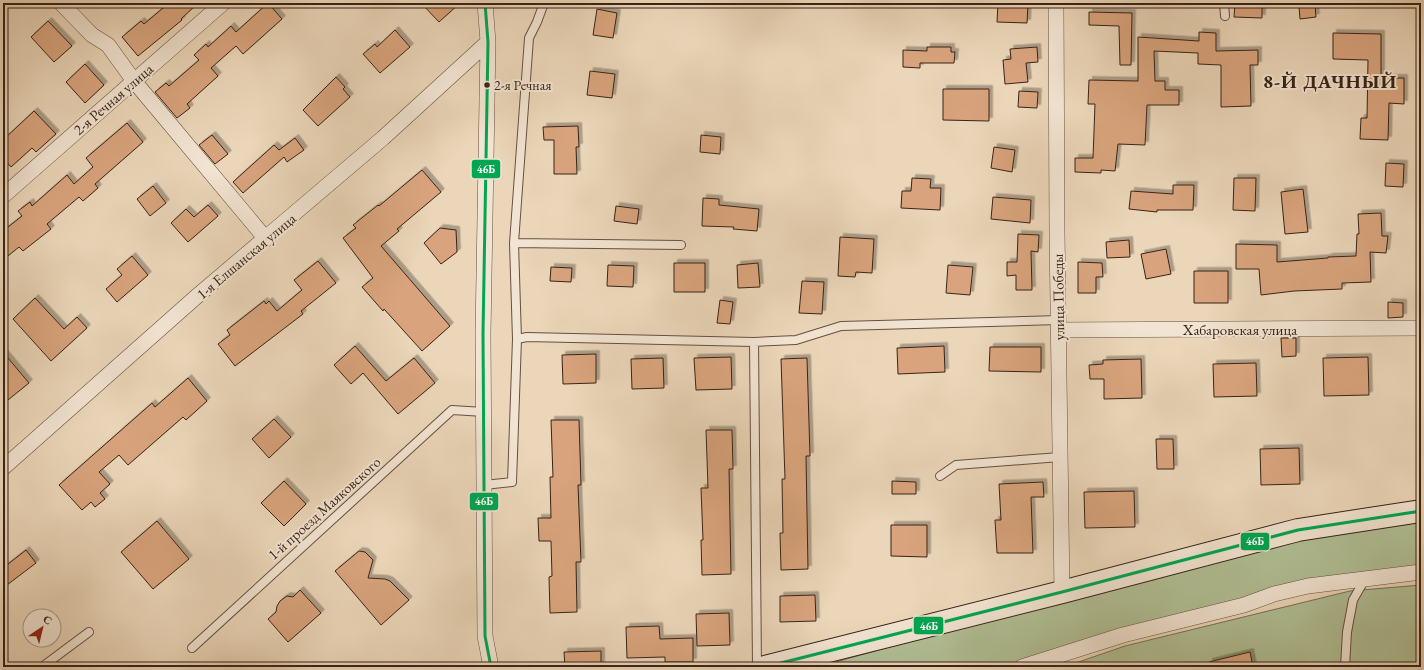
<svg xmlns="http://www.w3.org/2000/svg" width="1424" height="670" font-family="'EB Garamond',serif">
	<defs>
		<filter id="shadow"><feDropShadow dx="3.5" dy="-3.5" stdDeviation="0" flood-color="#0004"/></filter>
	</defs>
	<rect width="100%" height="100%" fill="#ebd6b9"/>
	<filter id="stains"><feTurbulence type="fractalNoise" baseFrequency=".005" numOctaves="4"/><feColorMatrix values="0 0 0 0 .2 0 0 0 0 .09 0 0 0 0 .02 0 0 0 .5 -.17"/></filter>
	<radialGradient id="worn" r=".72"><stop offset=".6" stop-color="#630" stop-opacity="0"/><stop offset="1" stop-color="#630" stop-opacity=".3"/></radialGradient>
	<path fill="#b1bf95" stroke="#757156" d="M 1421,520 L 1421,570 L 1321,585 L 1026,667 L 818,667 L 1063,598 L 1302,538 Z
		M 1421,585 L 1421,667 L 1064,667 L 1125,646 L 1350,591 Z"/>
	<path fill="#d9a47d" stroke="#392316" filter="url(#shadow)" d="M 169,3 L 198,3 L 181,19 L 182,20 L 138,56 L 122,37 L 141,21 L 144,24 Z
		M 268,3 L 282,19 L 243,54 L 236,46 L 211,68 L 218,76 L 187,104 L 190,108 L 177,118 L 155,92 L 166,83 L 169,86 L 199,60 L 194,55 L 206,44 L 208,47 L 231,26 L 236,32 Z
		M 421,3 L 460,3 L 439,22 Z
		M 998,3 L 1028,4 L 1027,23 L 997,22 Z
		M 1235,3 L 1262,3 L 1262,18 L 1234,17 Z
		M 1315,4 L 1316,17 L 1300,19 L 1299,6 Z
		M 597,9 L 617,13 L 613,38 L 593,35 Z
		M 1089,12 L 1132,13 L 1131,65 L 1120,65 L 1119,26 L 1089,25 Z
		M 48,21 L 72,46 L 54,62 L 31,37 Z
		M 395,30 L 410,47 L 380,73 L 363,54 L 375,44 L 377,47 Z
		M 1199,32 L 1216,33 L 1216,51 L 1258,50 L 1258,65 L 1250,65 L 1251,106 L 1221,107 L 1221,65 L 1198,64 L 1198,53 L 1154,51 L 1155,81 L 1165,81 L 1165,90 L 1179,90 L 1179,105 L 1147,105 L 1145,145 L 1118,144 L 1115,171 L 1101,170 L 1101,173 L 1075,172 L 1075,158 L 1093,158 L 1095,104 L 1088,104 L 1089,80 L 1138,81 L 1138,37 L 1199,41 Z
		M 1333,33 L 1381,34 L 1381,78 L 1404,78 L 1404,104 L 1389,103 L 1388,140 L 1360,139 L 1361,118 L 1367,118 L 1368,60 L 1333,59 Z
		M 927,47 L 951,47 L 951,52 L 955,52 L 954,63 L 920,63 L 920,68 L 903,67 L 903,50 L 927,51 Z
		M 1037,47 L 1038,62 L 1026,63 L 1028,82 L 1005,84 L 1003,60 L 1011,59 L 1010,49 Z
		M 85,64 L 104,85 L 85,103 L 66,82 Z
		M 590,71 L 615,74 L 612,98 L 587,95 Z
		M 336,77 L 345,87 L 343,89 L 350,97 L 318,126 L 303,110 Z
		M 943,89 L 989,89 L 989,121 L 943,120 Z
		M 1019,91 L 1038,92 L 1037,108 L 1018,107 Z
		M 34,111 L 56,134 L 36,152 L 32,148 L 11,167 L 3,158 L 3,140 Z
		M 127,123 L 143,142 L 95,184 L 98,188 L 83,201 L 79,197 L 47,224 L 51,229 L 23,251 L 19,247 L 3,260 L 3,231 L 22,216 L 18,211 L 30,202 L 32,206 L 67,175 L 74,184 L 93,167 L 86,158 Z
		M 578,126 L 579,147 L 576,147 L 577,174 L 554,174 L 554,140 L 544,140 L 543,127 Z
		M 212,135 L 228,154 L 215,164 L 199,145 Z
		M 701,135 L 721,137 L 720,154 L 700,152 Z
		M 295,138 L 304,150 L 287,162 L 284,157 L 243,193 L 233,182 L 274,145 L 279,150 Z
		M 994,147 L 1015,150 L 1012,172 L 991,168 Z
		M 1386,163 L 1404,164 L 1403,187 L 1385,186 Z
		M 422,170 L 441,192 L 397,229 L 399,231 L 381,246 L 450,326 L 422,351 L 384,309 L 383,311 L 362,287 L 373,278 L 343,238 L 356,228 L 353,225 L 378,205 L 379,206 Z
		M 912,178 L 931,179 L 930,188 L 941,188 L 940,210 L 901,208 L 902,191 L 911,191 Z
		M 1234,178 L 1256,178 L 1255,211 L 1233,210 Z
		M 1173,185 L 1194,185 L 1193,210 L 1157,210 L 1157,212 L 1129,209 L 1131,191 L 1173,194 Z
		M 153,186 L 166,203 L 150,216 L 137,199 Z
		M 1303,189 L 1308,232 L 1285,234 L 1281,192 Z
		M 993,197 L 1031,200 L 1030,223 L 991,219 Z
		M 703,198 L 719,199 L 719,205 L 759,209 L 757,231 L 733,229 L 734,227 L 702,226 Z
		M 208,205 L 218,216 L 188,242 L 171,223 L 186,209 L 194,217 Z
		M 616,206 L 639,209 L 637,224 L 614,221 Z
		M 1381,213 L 1382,236 L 1388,236 L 1386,253 L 1370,252 L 1371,282 L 1342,283 L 1342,289 L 1294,291 L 1261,295 L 1259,269 L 1236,269 L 1236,244 L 1277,245 L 1277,262 L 1328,258 L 1328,257 L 1356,256 L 1357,234 L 1359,234 L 1358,214 Z
		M 440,228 L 456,230 L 457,252 L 441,264 L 424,243 Z
		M 1018,234 L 1039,235 L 1038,252 L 1031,251 L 1032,290 L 1016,290 L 1016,275 L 1007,276 L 1007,262 L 1017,262 Z
		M 840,237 L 874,239 L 872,273 L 856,272 L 855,277 L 838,276 Z
		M 1129,240 L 1130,257 L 1107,258 L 1106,242 Z
		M 1166,249 L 1171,274 L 1146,279 L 1141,254 Z
		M 132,256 L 148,275 L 117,302 L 106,289 L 122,275 L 117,269 Z
		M 318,261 L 336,283 L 301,311 L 303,314 L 235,366 L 218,344 L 230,335 L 227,330 L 264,301 L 266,304 L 269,301 L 277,311 L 302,290 L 294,280 Z
		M 1078,262 L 1102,263 L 1103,277 L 1096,277 L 1096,293 L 1078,293 Z
		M 674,263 L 705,263 L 705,292 L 674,292 Z
		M 758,263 L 760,287 L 738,288 L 737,265 Z
		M 608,265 L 634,266 L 633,287 L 607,286 Z
		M 948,265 L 973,267 L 970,295 L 946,293 Z
		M 551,267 L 572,268 L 571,282 L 550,281 Z
		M 1194,271 L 1228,271 L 1228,303 L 1194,303 Z
		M 802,281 L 824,282 L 822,314 L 799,313 Z
		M 35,298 L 64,329 L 77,317 L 87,328 L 51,361 L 13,319 Z
		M 720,300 L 733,302 L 730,324 L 717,323 Z
		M 1388,302 L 1403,303 L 1403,317 L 1388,318 Z
		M 1281,338 L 1296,338 L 1296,356 L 1282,357 Z
		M 355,346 L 386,381 L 414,358 L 435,383 L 398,414 L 363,373 L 351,384 L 334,365 Z
		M 944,346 L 945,372 L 898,374 L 897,348 Z
		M 990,347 L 1041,347 L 1041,372 L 989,371 Z
		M 3,352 L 29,383 L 3,404 Z
		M 596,354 L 596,383 L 563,384 L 562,355 Z
		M 731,357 L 732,389 L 696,390 L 694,358 Z
		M 1368,357 L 1369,395 L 1324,396 L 1323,358 Z
		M 663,358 L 664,388 L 632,389 L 631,359 Z
		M 807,358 L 810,456 L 806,456 L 808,569 L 781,570 L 780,533 L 783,533 L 782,479 L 785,479 L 781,359 Z
		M 1141,359 L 1142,398 L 1104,399 L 1104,379 L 1090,379 L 1089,365 L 1103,364 L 1103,360 Z
		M 1256,363 L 1257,396 L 1214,397 L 1213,364 Z
		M 188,378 L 207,401 L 186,420 L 183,417 L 128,465 L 119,455 L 99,472 L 110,484 L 100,493 L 105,499 L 95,507 L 91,502 L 82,510 L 59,485 L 152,403 L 155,407 Z
		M 274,419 L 291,437 L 269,458 L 252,439 Z
		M 551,420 L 579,420 L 581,485 L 578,485 L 581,562 L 576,562 L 577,612 L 550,613 L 549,577 L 552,576 L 551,541 L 539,541 L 538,518 L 551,518 L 550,477 L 553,477 Z
		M 706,430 L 732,430 L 733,469 L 729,469 L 731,574 L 702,575 L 701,540 L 703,540 L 701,488 L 708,488 Z
		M 1156,439 L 1173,439 L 1174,469 L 1157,469 Z
		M 1299,448 L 1300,484 L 1261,485 L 1260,449 Z
		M 284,481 L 306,504 L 284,526 L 261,503 Z
		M 892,481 L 916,482 L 916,494 L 892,494 Z
		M 1043,482 L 1044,497 L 1031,497 L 1033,553 L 997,553 L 995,520 L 1001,520 L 999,484 Z
		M 1134,491 L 1135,527 L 1085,528 L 1084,492 Z
		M 157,521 L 189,559 L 153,589 L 121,552 Z
		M 891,525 L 927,525 L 927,557 L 891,556 Z
		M 26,550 L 36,563 L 3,588 L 3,568 Z
		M 359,551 L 365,552 L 373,560 L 368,578 L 385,579 L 390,581 L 409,600 L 381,625 L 335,571 Z
		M 300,590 L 321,613 L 288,642 L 268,619 L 276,612 L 277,606 L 280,601 L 287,596 L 293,597 Z
		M 815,595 L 816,621 L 780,622 L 780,596 Z
		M 729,613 L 730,645 L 697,646 L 696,614 Z
		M 659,626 L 660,639 L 693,638 L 693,662 L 665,662 L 665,657 L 627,658 L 626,627 Z
		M 601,651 L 601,667 L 565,667 L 564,652 Z
		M 1250,652 L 1253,667 L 1209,667 L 1209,662 Z"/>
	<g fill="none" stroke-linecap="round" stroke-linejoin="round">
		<g stroke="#66503f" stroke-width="10">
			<path id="lane" d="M 1224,3 L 1225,16
				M 514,243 L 681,245
				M 517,339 L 527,337 L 754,342 L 796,340 L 841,326 L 1059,320
				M 754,342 L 757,667
				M 940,476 L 956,465 L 1060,457
				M 484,485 L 512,482 L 517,339 L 514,243 L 529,38 L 537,22 L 544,3
				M 192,648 L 452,410 L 484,412
				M 42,667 L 89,632
				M 1345,667 L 1347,632 L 1353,600 L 1365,579"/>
		</g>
		<g stroke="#66503f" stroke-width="16">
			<path id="street" d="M 61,3 L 92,35 L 108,45 L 134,81 L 266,239
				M 485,3 L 488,42 L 483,334 L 485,636 L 491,667
				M 1056,3 L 1057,232 L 1062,592
				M 3,196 L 223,3
				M 1058,330 L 1421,328
				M 3,468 L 196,297 L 383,138 L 488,42
				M 1022,667 L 1123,635 L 1244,605 L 1274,594 L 1308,586 L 1421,572"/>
		</g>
		<g stroke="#392316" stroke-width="24">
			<path id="secondary" d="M 765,667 L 1062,592 L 1298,530 L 1421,511"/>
		</g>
		<use href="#lane" stroke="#f2e4d2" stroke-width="8"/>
		<use href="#street" stroke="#f2e4d2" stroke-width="15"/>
		<use href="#secondary" stroke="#f2e4d2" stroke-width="22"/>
		<g stroke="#f2e4d2" stroke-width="6">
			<path id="bus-1" d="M 485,3 L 488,42 L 483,334 L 485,636 L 491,667
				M 765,667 L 1062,592 L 1298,530 L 1421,511"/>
		</g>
		<use href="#bus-1" stroke="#00a651" stroke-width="3"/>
	</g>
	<circle fill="#392316" stroke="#f2e4d2" stroke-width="1.5" cx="487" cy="85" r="3.5"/>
	<g text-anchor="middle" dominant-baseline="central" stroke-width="4" stroke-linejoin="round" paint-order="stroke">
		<g font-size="14" fill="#392316" stroke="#f2e4d2" text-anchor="start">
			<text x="494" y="85">2-я Речная</text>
		</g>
		<g font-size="15" fill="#392316" stroke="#f2e4d2">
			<text transform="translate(113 99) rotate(-41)">2-я Речная улица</text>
			<text transform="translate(246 256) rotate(-40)">1-я Елшанская улица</text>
			<text transform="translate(1058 297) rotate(-91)">улица Победы</text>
			<text x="1240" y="329">Хабаровская улица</text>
			<text transform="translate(324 508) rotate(-42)">1-й проезд Маяковского</text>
		</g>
		<g font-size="19" font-weight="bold" letter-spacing="1" fill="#392316" stroke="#f2e4d2">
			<text x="1330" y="81">8-Й ДАЧНЫЙ</text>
		</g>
	</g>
	<g stroke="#f2e4d2" stroke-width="1.5">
		<rect x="471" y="159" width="30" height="20" rx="4" fill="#00a651"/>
		<rect x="469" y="492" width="30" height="19" rx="4" fill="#00a651"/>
		<rect x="1240" y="532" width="30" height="19" rx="4" fill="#00a651"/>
		<rect x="913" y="616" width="31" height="19" rx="4" fill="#00a651"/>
	</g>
	<g font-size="11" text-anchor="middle" font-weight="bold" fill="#fff">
		<text x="486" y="173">46Б</text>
		<text x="484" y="505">46Б</text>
		<text x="1255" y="545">46Б</text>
		<text x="929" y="630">46Б</text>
	</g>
	<rect width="1424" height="670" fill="none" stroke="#ebd6b9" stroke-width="16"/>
	<rect x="4" y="4" width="1416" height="662" fill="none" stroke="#392316" stroke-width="2"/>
	<rect x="8" y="8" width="1408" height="654" fill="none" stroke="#392316"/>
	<g transform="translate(42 628) rotate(35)"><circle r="19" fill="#f2e4d2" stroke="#a89787"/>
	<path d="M0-3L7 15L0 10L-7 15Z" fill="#8f2418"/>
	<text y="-6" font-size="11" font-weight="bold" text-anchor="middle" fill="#392316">С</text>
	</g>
	<rect width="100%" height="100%" filter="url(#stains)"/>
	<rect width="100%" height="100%" fill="url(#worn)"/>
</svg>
